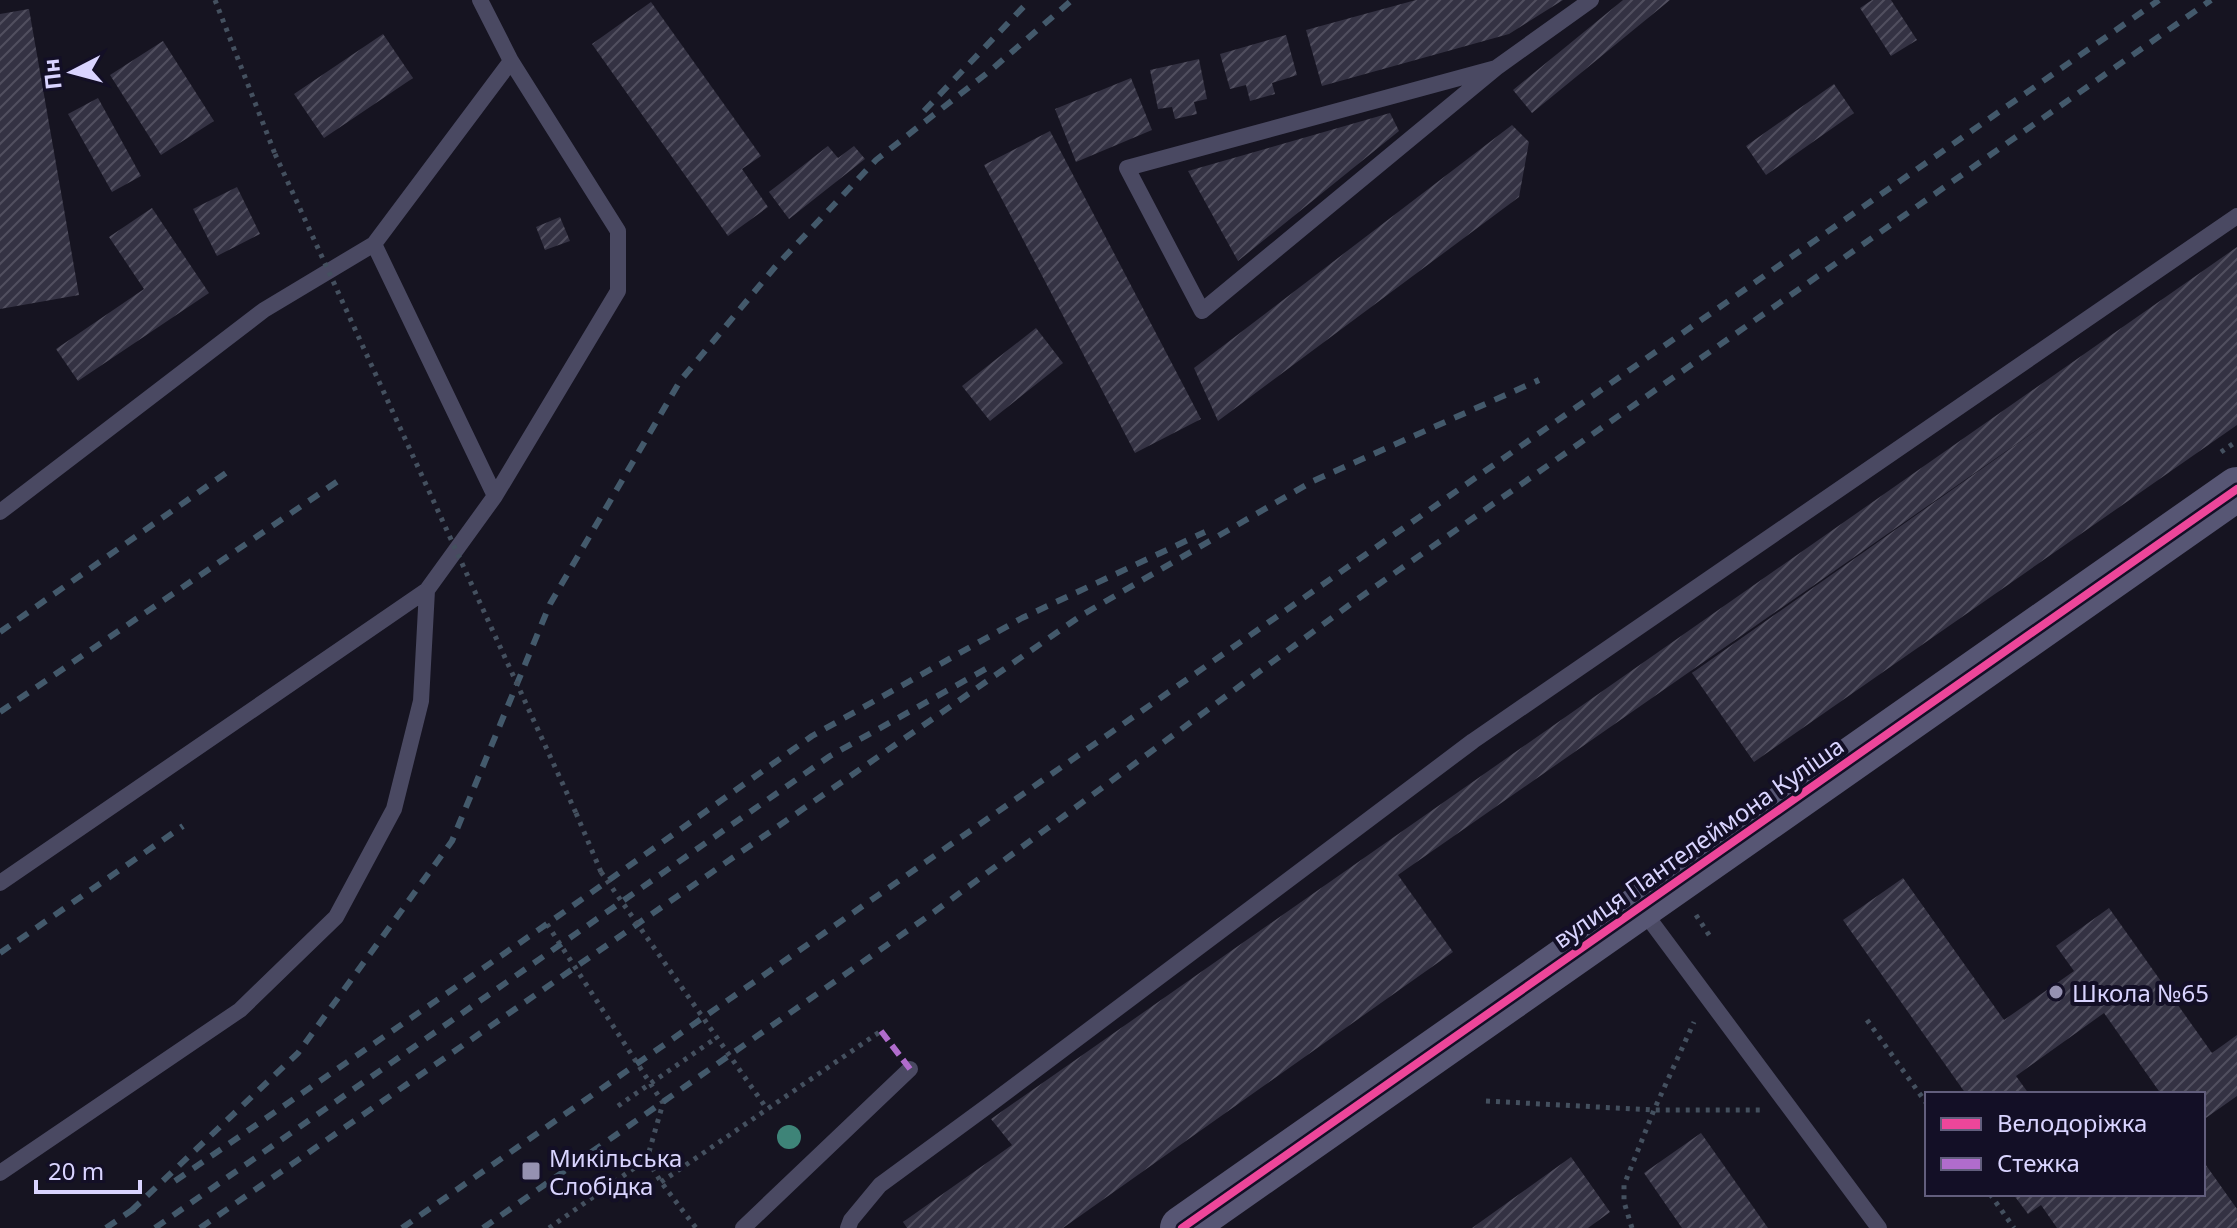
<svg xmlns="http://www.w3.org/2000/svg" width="2237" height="1228" font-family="'Noto Sans',sans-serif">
	<defs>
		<pattern id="building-hatch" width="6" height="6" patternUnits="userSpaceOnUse" patternTransform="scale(2)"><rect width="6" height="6" fill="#343243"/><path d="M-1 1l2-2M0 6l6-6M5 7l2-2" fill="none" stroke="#514f5f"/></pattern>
	</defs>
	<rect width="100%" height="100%" fill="#161421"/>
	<path fill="url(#building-hatch)" d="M 1416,0 L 1563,0 L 1509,34 L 1322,86 L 1306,30 Z
		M 1623,0 L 1670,0 L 1532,113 L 1513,90 Z
		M 1872,0 L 1891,0 L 1917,40 L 1891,56 L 1860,8 Z
		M 651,2 L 761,156 L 742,169 L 768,207 L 728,236 L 592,44 Z
		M 29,9 L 79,295 L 0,309 L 0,14 Z
		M 383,34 L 413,78 L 324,138 L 294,94 Z
		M 1286,35 L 1297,75 L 1272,83 L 1275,94 L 1250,101 L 1246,85 L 1230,89 L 1220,54 Z
		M 163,41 L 214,121 L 161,155 L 110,75 Z
		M 1199,59 L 1207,99 L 1194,102 L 1197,114 L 1175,119 L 1172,107 L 1158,109 L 1150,70 Z
		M 1131,78 L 1152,130 L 1076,162 L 1055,109 Z
		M 1834,84 L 1854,113 L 1766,175 L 1746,146 Z
		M 98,98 L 141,176 L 112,192 L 68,114 Z
		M 1390,113 L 1399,131 L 1238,261 L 1188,171 Z
		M 1512,125 L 1529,142 L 1519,197 L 1218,421 L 1194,368 Z
		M 1050,131 L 1201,419 L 1135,453 L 984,165 Z
		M 828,146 L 838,158 L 854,146 L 865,159 L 789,219 L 769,192 Z
		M 237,187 L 260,234 L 217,256 L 193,209 Z
		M 152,208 L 209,293 L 78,381 L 56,349 L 144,289 L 109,237 Z
		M 560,217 L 570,241 L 545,250 L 536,227 Z
		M 2237,247 L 2237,425 L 1754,762 L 1692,673 L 2061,413 L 1398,875 L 1453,952 L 1063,1228 L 907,1228 L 903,1222 L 1012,1145 L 991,1119 Z
		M 1036,328 L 1063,363 L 990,421 L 962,386 Z
		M 1903,878 L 2004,1020 L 2074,971 L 2056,946 L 2109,908 L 2212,1053 L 2237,1035 L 2237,1096 L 2203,1120 L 2203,1094 L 2161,1094 L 2104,1013 L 2016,1076 L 2029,1094 L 1966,1094 L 1843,920 Z
		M 1701,1133 L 1768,1228 L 1682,1228 L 1644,1173 Z
		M 1571,1157 L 1610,1212 L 1588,1228 L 1472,1228 Z
		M 2203,1161 L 2237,1209 L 2237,1228 L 2057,1228 L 2041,1205 L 2028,1214 L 2013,1194 L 2203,1194 Z"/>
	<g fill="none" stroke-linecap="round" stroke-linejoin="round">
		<path stroke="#44505f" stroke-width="5" stroke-dasharray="4 6" stroke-linecap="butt" d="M 215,0 L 275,154
			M 2221,452 L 2237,441
			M 576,813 L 601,872
			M 1696,915 L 1711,938
			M 547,924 L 663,1103 L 647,1159
			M 1867,1020 L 1927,1104
			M 1486,1101 L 1654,1110 L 1762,1110
			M 618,1106 L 716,1038
			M 661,1182 L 881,1031
			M 1990,1194 L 2014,1228
			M 549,1228 L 647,1159 L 661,1182 L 696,1228
			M 1632,1228 L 1624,1202 L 1624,1185 L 1654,1110 L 1694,1022"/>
		<path stroke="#4a4962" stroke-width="16" d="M 1496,68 L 1127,168 L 1202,311 L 1496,68 L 1591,0
			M 374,244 L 495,496
			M 0,512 L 264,310 L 374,244 L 511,61
			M 0,883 L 427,590
			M 1641,908 L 1879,1228
			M 0,1173 L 240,1010 L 336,917 L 394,809 L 421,701 L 427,590 L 495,496 L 618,291 L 618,231 L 511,61 L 480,0
			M 743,1228 L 910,1069
			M 848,1228 L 851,1220 L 880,1185 L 989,1105 L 1473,741 L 2237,216"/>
		<path stroke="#575674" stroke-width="44" d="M 1182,1228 L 2237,489"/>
		<path stroke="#43596b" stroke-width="6" stroke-dasharray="12 10" stroke-linecap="butt" d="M 924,111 L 1030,0
			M 0,632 L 233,468
			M 0,712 L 338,481
			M 0,953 L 183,826
			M 175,1181 L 547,924 L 812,736 L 1022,618 L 1205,532
			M 131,1211 L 298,1053 L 452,841 L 550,604 L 680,381 L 775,267 L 876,160 L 991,70 L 1072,0
			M 106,1228 L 138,1206
			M 155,1228 L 830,756 L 991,666
			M 200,1228 L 1082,615 L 1313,481 L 1539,380
			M 402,1228 L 2159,0
			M 483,1228 L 934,912 L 1352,603 L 2211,0"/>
		<path stroke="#44505f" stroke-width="5" stroke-dasharray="4 6" stroke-linecap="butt" d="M 275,154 L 576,813
			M 601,872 L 767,1109"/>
		<path stroke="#b06ccc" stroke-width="6" stroke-dasharray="12 6" stroke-linecap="butt" d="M 881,1031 L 910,1069"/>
		<g stroke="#130f26" stroke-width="13">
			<path id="cycleway" d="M 1182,1228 L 2237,489"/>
		</g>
		<use href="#cycleway" stroke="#ed469a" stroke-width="8"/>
	</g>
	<circle fill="#3e8478" cx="789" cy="1137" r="12"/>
	<g fill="#9591b1" stroke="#130f26" stroke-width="3">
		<circle cx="2056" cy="992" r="8"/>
		<rect x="521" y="1161" width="20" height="20" rx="4"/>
	</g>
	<g text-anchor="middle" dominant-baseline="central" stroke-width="8" stroke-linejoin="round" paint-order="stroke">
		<g font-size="24" fill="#d9d4ff" stroke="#130f26">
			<text transform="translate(1698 842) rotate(-35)">вулиця Пантелеймона Куліша</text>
		</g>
		<g font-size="24" fill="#d9d4ff" stroke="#130f26" text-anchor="start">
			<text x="2072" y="992">Школа №65</text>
			<text x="549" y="1157">Микільська<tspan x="549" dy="28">Слобідка</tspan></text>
		</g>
	</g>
	<rect x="1925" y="1092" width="280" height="104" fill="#130f26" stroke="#625e7d" stroke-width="2"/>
	<rect x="1941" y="1118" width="40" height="12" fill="#ed469a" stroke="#625e7d" stroke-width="2"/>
	<text x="1997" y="1132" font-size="24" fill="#d9d4ff">Велодоріжка</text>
	<rect x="1941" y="1158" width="40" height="12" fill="#b06ccc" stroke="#625e7d" stroke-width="2"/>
	<text x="1997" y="1172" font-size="24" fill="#d9d4ff">Стежка</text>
	<g transform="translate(72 72) rotate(264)" stroke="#130f26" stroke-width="6" paint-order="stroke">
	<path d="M0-6L14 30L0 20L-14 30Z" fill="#d9d4ff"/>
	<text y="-12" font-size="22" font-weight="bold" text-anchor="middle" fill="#d9d4ff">Пн</text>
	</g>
	<path d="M36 1180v12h104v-12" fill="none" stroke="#d9d4ff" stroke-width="4"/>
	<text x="48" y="1180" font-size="24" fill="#d9d4ff" stroke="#130f26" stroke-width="6" paint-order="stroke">20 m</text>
</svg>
